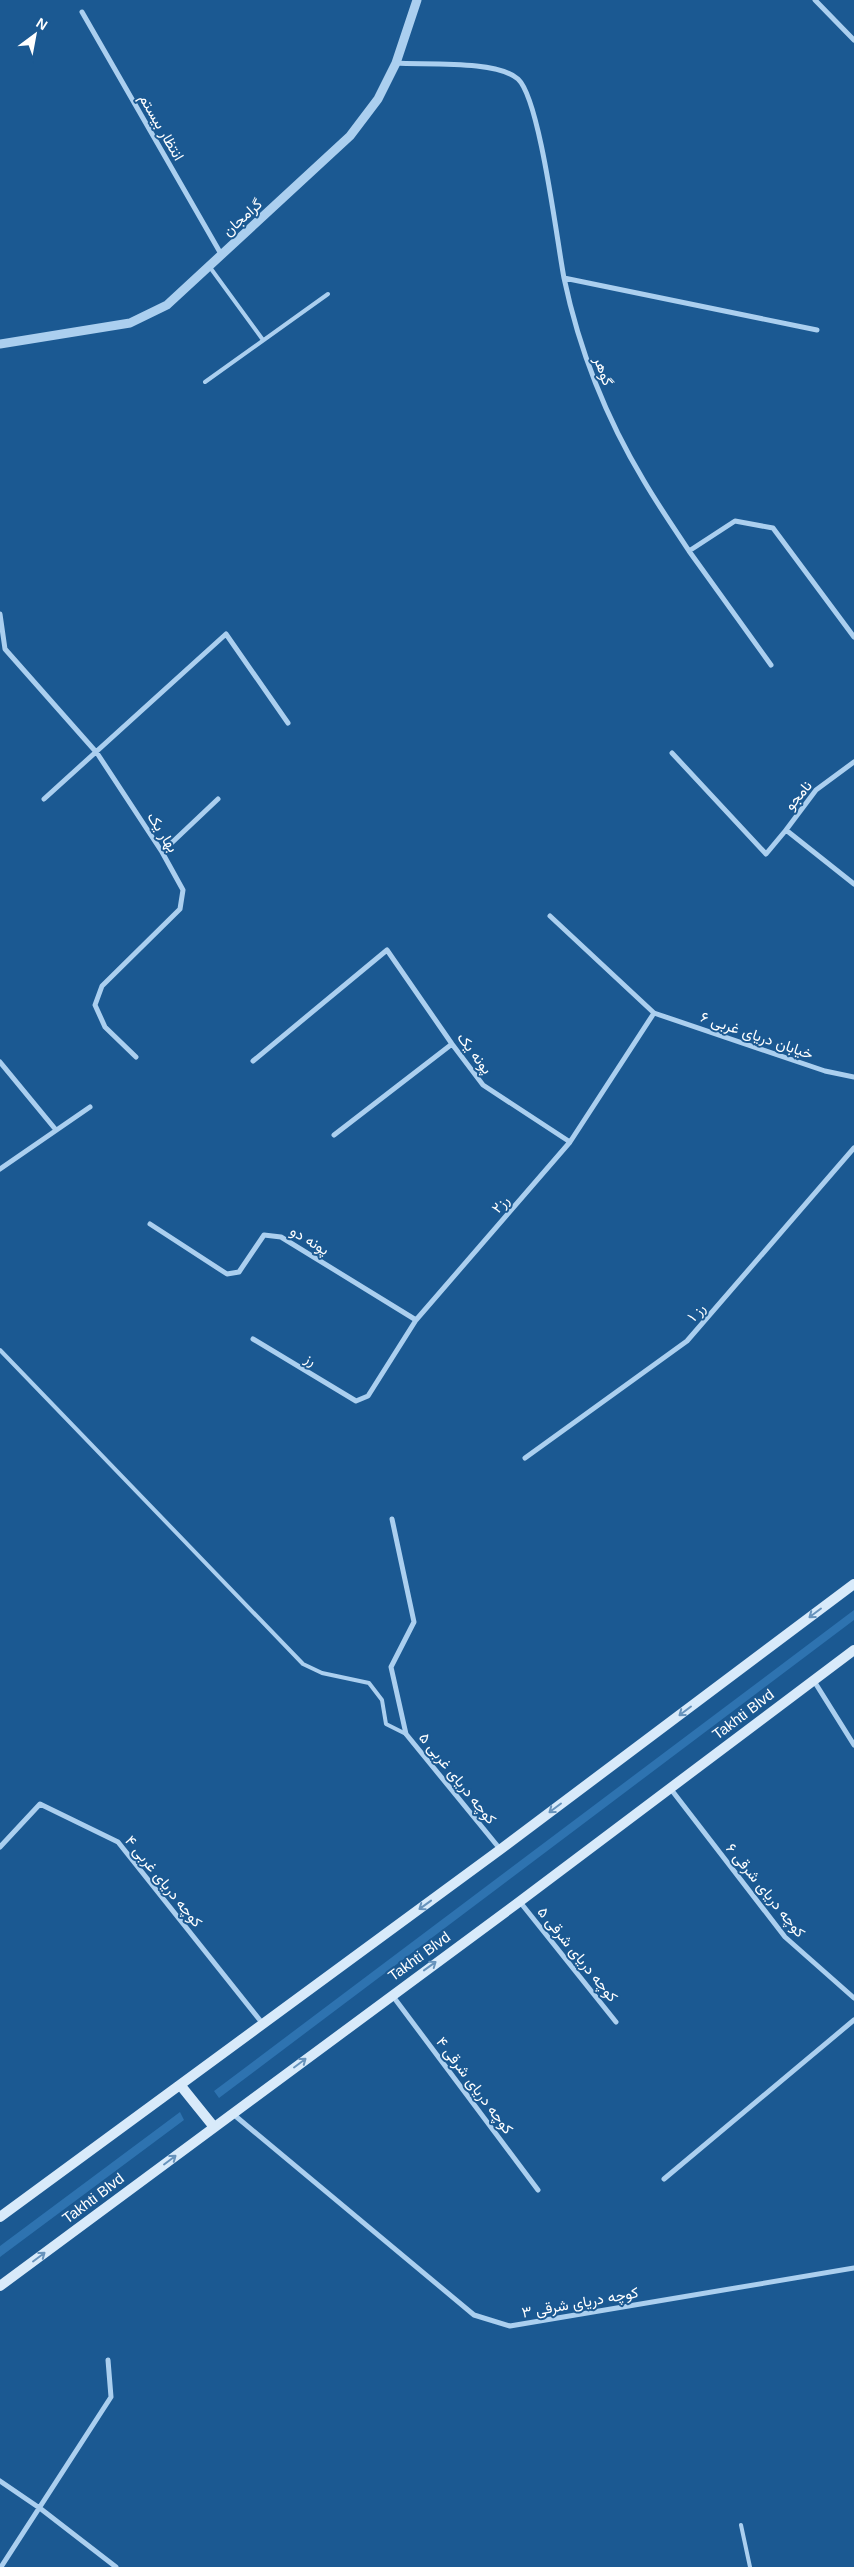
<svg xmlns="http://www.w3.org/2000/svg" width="854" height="2567" font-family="Helvetica,Vazirmatn,sans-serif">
	<rect width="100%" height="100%" fill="#1b5992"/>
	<path fill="#2e73b0" d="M 854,1610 L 854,1620 L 219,2098 L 214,2091 Z
		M 180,2112 L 184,2120 L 0,2257 L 0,2246 Z"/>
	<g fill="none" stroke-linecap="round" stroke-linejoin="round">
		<path stroke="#abcfef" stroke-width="4" d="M 209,266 L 263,340
			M 205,382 L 328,294
			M 0,1350 L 303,1664 L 322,1673 L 369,1683 L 382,1700 L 386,1724 L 406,1734
			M 741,2525 L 750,2567"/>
		<path stroke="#abcfef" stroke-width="5" d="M 815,0 L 854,40
			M 82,12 L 221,254
			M 396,63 C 425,65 497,60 518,79 C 540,99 557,242 564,278 C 579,349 606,418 644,481 C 658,505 674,528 689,551 L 735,521 L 773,528 L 854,637
			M 564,278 L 817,330
			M 689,551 L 771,665
			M 0,614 L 5,649 L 97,753 L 162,852 L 183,890 L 180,909 L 102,986 L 95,1005 L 105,1027 L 136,1057
			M 672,753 L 766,854 L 786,830
			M 854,762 L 816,790 L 786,830 L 854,884
			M 44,799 L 226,634 L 288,723
			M 162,852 L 218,799
			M 550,916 L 654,1013 L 825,1071 L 854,1077
			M 253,1061 L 387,950 L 452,1044 L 483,1085 L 570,1142
			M 0,1062 L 56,1130
			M 334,1135 L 452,1044
			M 0,1169 L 90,1107
			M 150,1224 L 227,1274 L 239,1272 L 264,1235 L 281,1237 L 416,1320
			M 253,1339 L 356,1401 L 368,1396 L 416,1320 L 570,1142 L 654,1013
			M 525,1458 L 687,1341 L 854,1148
			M 392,1519 L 414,1622 L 391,1667 L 406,1734 L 500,1849
			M 814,1681 L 854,1745
			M 670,1788 L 785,1937 L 854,1998
			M 0,1847 L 40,1804 L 118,1842 L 263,2024
			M 520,1902 L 616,2022
			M 392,1995 L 538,2190
			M 233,2114 L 474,2315 L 510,2326 L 854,2268
			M 664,2179 L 854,2020
			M 0,2481 L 41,2509 L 116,2567
			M 1,2567 L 111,2397 L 108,2360"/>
		<path stroke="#abcfef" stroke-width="9" d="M 0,344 L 130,323 L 167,305 L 350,136 L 378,99 L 396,63 L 417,0"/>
		<path stroke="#d8eafa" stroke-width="10" d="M 181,2086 L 214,2127
			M 0,2217 L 501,1849 L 854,1584
			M 0,2286 L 519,1902 L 854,1650"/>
	</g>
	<defs><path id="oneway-shaft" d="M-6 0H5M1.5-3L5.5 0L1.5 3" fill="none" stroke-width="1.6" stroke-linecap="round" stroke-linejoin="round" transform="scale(1.25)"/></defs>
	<g stroke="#6793bc">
		<use href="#oneway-shaft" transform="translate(815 1613) rotate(143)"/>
		<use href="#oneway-shaft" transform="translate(685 1711) rotate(143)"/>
		<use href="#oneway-shaft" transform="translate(555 1808) rotate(143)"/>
		<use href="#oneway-shaft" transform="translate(425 1905) rotate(144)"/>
		<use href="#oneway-shaft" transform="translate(430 1966) rotate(-36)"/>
		<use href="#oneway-shaft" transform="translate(300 2063) rotate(-37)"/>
		<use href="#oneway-shaft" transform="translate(170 2160) rotate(-37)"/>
		<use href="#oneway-shaft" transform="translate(39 2257) rotate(-37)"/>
	</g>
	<g text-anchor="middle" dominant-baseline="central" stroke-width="4" stroke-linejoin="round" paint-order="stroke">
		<g font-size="15" fill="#fff" stroke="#1b5992">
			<text transform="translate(162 127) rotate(60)">انتظار بیستم</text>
			<text transform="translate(242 217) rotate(-42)">گرامجان</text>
			<text transform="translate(604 371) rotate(70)">گوهر</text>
			<text transform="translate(798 795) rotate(-50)">نامجو</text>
			<text transform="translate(163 832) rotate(58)">بهار یک</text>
			<text transform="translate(757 1035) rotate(19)">خیابان دریای غربی ۶</text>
			<text transform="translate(475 1053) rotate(53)">پونه یک</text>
			<text transform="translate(500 1204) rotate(-49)">رز۲</text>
			<text transform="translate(310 1240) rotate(31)">پونه دو</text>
			<text transform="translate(696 1312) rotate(-49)">رز ۱</text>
			<text transform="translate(311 1359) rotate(31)">رز</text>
			<text transform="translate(743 1714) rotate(-37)">Takhti Blvd</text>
			<text transform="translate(458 1778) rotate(51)">کوچه دریای غربی ۵</text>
			<text transform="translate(164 1881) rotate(51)">کوچه دریای غربی ۴</text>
			<text transform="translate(766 1890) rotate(51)">کوچه دریای شرقی ۶</text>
			<text transform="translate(578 1954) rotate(51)">کوچه دریای شرقی ۵</text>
			<text transform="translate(419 1956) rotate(-36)">Takhti Blvd</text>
			<text transform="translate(475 2085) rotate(53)">کوچه دریای شرقی ۴</text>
			<text transform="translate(93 2198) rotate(-37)">Takhti Blvd</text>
			<text transform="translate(580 2302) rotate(-10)">کوچه دریای شرقی ۳</text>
		</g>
	</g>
	<g transform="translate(35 35) rotate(32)" stroke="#1b5992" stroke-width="4" paint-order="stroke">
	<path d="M0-4L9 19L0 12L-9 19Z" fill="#ffffff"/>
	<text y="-8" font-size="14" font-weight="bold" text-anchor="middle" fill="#ffffff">N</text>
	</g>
</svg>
